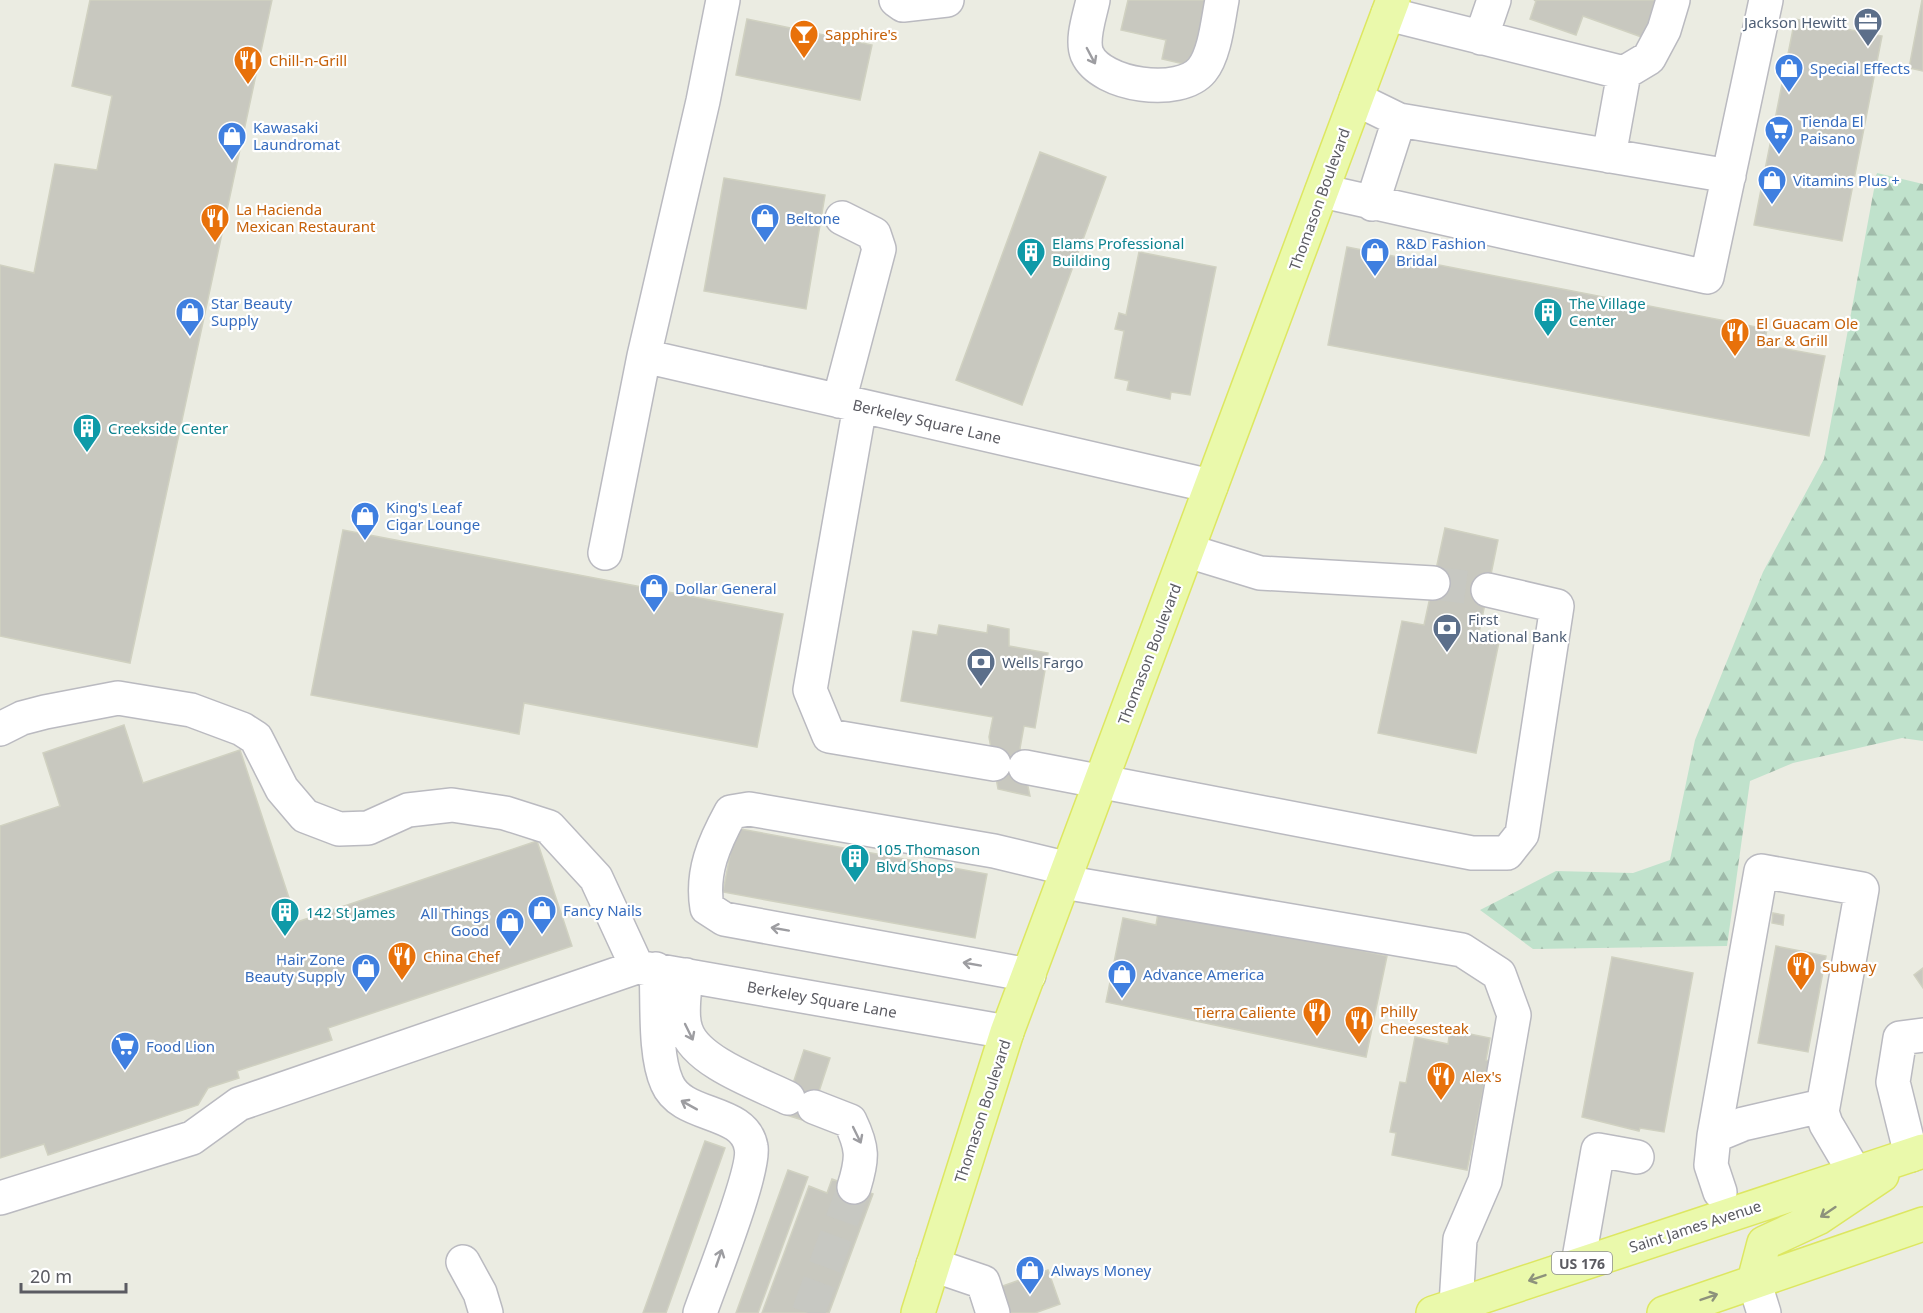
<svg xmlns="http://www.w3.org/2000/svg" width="1923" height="1313" font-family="'Noto Sans',sans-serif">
	<defs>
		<pattern id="forest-firs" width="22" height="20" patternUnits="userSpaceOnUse" patternTransform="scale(1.5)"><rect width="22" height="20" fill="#c0e2cc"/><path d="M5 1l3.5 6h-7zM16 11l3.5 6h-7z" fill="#9fbaa9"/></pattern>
	</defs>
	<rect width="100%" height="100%" fill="#ebece2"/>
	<path fill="url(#forest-firs)" d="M 1877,173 L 1923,184 L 1923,741 L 1902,738 L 1793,763 L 1750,781 L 1727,946 L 1533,949 L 1480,910 L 1556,871 L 1633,873 L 1670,860 L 1695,740 L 1763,572 L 1824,459 Z"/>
	<path fill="#c8c8bf" stroke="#d0d1c1" stroke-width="1.5" d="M 90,0 L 272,0 L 130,663 L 0,636 L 0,265 L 34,273 L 55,164 L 97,170 L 112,96 L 72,86 Z
		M 1128,0 L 1234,0 L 1192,66 L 1162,59 L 1166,40 L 1121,30 Z
		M 1534,0 L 1661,0 L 1647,39 L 1583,16 L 1576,35 L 1530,19 L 1536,1 Z
		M 1922,0 L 1923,0 L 1923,71 L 1909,68 Z
		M 747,19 L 872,45 L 860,100 L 736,75 Z
		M 1795,19 L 1882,36 L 1842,241 L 1754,225 Z
		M 1040,152 L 1106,177 L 1022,405 L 956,380 Z
		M 724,178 L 825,195 L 806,309 L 704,291 Z
		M 1347,247 L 1767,329 L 1764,345 L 1825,356 L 1809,436 L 1328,345 Z
		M 1139,252 L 1216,267 L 1190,395 L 1171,392 L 1170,399 L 1127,390 L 1129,381 L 1115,378 L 1124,331 L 1115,329 L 1119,313 L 1126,315 Z
		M 1445,528 L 1498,540 L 1479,633 L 1500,637 L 1476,753 L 1378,733 L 1402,621 L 1424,625 Z
		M 343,530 L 783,614 L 757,747 L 524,703 L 519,734 L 311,695 Z
		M 939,625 L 987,633 L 988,625 L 1009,629 L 1009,646 L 1048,653 L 1035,728 L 1024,726 L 1020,748 L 1030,796 L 998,789 L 989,737 L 993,717 L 901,701 L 913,631 L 937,635 Z
		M 124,725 L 143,783 L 240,750 L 297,922 L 537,841 L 572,946 L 328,1028 L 332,1040 L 237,1071 L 239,1078 L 208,1088 L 198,1105 L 48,1155 L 44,1144 L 0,1158 L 0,826 L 60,806 L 43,753 Z
		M 735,828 L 987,874 L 975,938 L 723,892 Z
		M 1159,908 L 1387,956 L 1366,1057 L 1106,1002 L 1123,918 L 1156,925 Z
		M 1773,913 L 1784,915 L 1783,925 L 1772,923 Z
		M 1776,946 L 1826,956 L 1808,1052 L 1758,1043 Z
		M 1612,957 L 1693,973 L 1664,1132 L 1640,1128 L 1639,1131 L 1582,1117 Z
		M 1923,968 L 1923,988 L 1914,975 Z
		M 1450,1030 L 1490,1038 L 1486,1060 L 1489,1061 L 1467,1170 L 1392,1155 L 1396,1133 L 1390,1132 L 1400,1082 L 1406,1083 L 1415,1037 L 1448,1044 Z
		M 804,1050 L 830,1058 L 809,1122 L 783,1114 Z
		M 705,1141 L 725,1148 L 666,1313 L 643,1313 Z
		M 788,1170 L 808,1177 L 758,1313 L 736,1313 Z
		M 832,1179 L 873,1194 L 829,1313 L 762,1313 L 809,1186 L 827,1193 Z
		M 1048,1270 L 1060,1304 L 1035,1313 L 1009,1313 L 1000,1287 Z"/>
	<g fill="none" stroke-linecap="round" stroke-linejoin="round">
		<path stroke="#c7c8c2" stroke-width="33" stroke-dasharray="33 16" stroke-linecap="butt" d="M 1433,583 L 1488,590
			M 808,1313 L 854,1187"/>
		<g stroke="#babac0" stroke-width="36">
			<path id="minor" d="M 896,0 L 903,5 L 947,0
				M 1093,0 C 1090,15 1081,39 1087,54 C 1101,86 1180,97 1202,70 C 1215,54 1218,20 1222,0
				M 1388,14 L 1624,73 L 1649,58 L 1664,30 L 1673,0
				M 1481,38 L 1494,0
				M 1356,99 L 1399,120 L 1729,176
				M 1609,156 L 1624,73
				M 1322,191 L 1707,277 L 1766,0
				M 1372,204 L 1399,120
				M 644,356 L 1211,486
				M 839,401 L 879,249 L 874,234 L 842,218
				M 860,406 L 810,690 L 829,736 L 994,764
				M 1188,551 L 1260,573 L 1433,583
				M 605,553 L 644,356 L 703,101 L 723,0
				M 0,729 L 22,718 L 45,712 L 118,698 L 130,700 L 191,710 L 242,729 L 256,738 L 282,789 L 305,816 L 339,829 L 368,828 L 408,810 L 452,805 L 505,813 L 549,827 L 596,878 L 637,967
				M 1025,767 L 1472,853 L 1507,853 L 1522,834 L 1557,606 L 1488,590
				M 1063,882 L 1462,950 L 1499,974 L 1514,1015 L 1485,1181 L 1460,1239 L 1456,1305
				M 656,969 C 658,1002 654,1054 667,1083 C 682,1119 744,1108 751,1147 C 756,1169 710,1284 700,1313
				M 686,975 C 685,992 680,1014 686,1030 C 696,1062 760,1084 788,1098
				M 1029,975 L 724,919 L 707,908 C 701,872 714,843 731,812 L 749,809 L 994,851 L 1069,869
				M 814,1107 L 850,1121 C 863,1148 863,1158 854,1187
				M 1714,1136 L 1761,871 L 1862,889 L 1822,1112
				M 1911,1155 L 1893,1082 L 1900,1038 L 1923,1035
				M 1720,1192 L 1711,1165 L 1714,1136 L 1743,1124 L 1813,1108 L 1822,1112 L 1826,1124 L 1855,1173
				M 0,1198 L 192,1138 L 239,1104 L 637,967 L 1007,1032
				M 463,1262 L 480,1293 L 486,1313
				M 1578,1264 L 1598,1150 L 1637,1157
				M 933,1265 L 983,1282 L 993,1313
				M 1754,1281 L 1764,1313"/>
		</g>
		<g stroke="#dde761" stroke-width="36">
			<path id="major" d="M 1754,1281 L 1764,1243 L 1818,1218 L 1882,1175
				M 918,1313 L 1007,1032 L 1393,0
				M 1433,1313 L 1923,1151
				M 1664,1313 L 1923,1224"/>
		</g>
		<use href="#minor" stroke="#fff" stroke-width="33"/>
		<use href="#major" stroke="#eaf9ab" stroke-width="33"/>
	</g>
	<defs><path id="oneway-shaft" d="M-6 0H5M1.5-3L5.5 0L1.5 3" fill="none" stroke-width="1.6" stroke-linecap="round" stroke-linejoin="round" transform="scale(1.5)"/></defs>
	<g stroke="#9d9da1">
		<use href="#oneway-shaft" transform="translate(1091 56) rotate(62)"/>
		<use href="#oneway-shaft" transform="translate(780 929) rotate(-170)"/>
		<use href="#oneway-shaft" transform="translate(972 964) rotate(-170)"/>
		<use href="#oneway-shaft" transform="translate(689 1032) rotate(64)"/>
		<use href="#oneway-shaft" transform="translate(689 1105) rotate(-151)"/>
		<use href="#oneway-shaft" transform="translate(857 1135) rotate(64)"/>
		<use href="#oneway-shaft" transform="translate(719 1258) rotate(-71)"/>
	</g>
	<g stroke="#8d927c">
		<use href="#oneway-shaft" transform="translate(1828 1212) rotate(146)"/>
		<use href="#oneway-shaft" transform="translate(1537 1278) rotate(161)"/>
		<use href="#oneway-shaft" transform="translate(1709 1297) rotate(-19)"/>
	</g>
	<defs>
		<g id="office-pin" transform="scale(1.5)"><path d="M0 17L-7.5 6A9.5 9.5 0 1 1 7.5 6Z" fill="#5c6f8a" stroke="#fff"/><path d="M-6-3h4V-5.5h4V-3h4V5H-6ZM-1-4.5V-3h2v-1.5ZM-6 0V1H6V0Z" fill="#fff"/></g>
		<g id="bar-pin" transform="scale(1.5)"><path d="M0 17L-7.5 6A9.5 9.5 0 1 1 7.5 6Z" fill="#e8710a" stroke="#fff"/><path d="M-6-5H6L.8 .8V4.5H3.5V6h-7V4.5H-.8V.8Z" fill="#fff"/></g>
		<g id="restaurant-pin" transform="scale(1.5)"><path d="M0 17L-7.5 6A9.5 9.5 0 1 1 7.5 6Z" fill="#e8710a" stroke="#fff"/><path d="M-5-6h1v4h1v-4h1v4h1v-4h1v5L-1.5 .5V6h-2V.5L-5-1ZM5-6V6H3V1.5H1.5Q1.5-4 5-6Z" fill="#fff"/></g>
		<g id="shop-pin" transform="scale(1.5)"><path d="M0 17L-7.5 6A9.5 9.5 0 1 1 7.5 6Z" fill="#3f7fe0" stroke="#fff"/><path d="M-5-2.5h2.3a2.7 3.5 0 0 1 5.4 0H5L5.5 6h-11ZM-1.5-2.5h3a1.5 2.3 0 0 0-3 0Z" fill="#fff"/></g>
		<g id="supermarket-pin" transform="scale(1.5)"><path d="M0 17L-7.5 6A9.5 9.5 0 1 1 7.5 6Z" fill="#3f7fe0" stroke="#fff"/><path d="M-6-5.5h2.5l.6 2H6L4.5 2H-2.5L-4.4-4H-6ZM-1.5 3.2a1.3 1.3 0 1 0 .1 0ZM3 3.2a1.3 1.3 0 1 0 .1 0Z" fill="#fff"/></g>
		<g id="building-pin" transform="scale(1.5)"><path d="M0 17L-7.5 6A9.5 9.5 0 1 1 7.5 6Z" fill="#0f9aa8" stroke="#fff"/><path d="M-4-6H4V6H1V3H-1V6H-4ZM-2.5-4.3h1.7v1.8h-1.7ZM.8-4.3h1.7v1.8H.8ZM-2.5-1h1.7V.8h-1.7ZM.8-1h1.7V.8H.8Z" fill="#fff"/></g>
		<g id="bank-pin" transform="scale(1.5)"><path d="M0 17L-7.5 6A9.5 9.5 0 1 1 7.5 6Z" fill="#5c6f8a" stroke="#fff"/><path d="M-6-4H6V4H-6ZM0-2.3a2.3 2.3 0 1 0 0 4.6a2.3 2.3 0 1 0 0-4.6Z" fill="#fff"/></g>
	</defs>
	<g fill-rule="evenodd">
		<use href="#office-pin" x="1868" y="22"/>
		<use href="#bar-pin" x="804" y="34"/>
		<use href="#restaurant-pin" x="248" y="60"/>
		<use href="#shop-pin" x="1789" y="68"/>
		<use href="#supermarket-pin" x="1779" y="130"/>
		<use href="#shop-pin" x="232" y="136"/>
		<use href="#shop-pin" x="1772" y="180"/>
		<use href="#restaurant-pin" x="215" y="218"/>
		<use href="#shop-pin" x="765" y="218"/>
		<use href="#building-pin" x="1031" y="252"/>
		<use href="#shop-pin" x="1375" y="252"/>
		<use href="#shop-pin" x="190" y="312"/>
		<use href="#building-pin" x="1548" y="312"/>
		<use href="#restaurant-pin" x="1735" y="332"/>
		<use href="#building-pin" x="87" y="428"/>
		<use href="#shop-pin" x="365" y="516"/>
		<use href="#shop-pin" x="654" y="588"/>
		<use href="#bank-pin" x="1447" y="628"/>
		<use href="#bank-pin" x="981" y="662"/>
		<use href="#building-pin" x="855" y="858"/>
		<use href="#shop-pin" x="542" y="910"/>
		<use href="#building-pin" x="285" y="912"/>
		<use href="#shop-pin" x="510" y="922"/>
		<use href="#restaurant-pin" x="402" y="956"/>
		<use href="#restaurant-pin" x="1801" y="966"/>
		<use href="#shop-pin" x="366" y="968"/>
		<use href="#shop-pin" x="1122" y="974"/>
		<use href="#restaurant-pin" x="1317" y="1012"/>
		<use href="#restaurant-pin" x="1359" y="1020"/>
		<use href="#supermarket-pin" x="125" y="1046"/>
		<use href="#restaurant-pin" x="1441" y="1076"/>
		<use href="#shop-pin" x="1030" y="1270"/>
	</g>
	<g text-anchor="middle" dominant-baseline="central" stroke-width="4.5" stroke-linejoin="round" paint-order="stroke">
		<rect fill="#fff" stroke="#8c8c91" stroke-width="1.5" x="1552" y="1252" width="60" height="22" rx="4.5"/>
		<g font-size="14" font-weight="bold" fill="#5b5b62">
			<text x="1582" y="1263">US 176</text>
		</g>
		<g font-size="15" fill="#4e5e75" stroke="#fff" text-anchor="start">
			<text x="1847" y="22" text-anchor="end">Jackson Hewitt</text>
			<text x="1468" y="619">First<tspan x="1468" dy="17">National Bank</tspan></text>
			<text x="1002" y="662">Wells Fargo</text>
		</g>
		<g font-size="15" fill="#c56008" stroke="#fff" text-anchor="start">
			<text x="825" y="34">Sapphire's</text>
			<text x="269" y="60">Chill-n-Grill</text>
			<text x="236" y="209">La Hacienda<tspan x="236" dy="17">Mexican Restaurant</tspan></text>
			<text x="1756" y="323">El Guacam Ole<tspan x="1756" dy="17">Bar &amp; Grill</tspan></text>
			<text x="423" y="956">China Chef</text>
			<text x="1822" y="966">Subway</text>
			<text x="1380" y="1011">Philly<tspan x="1380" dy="17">Cheesesteak</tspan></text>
			<text x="1296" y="1012" text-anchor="end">Tierra Caliente</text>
			<text x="1462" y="1076">Alex's</text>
		</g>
		<g font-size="15" fill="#366cbe" stroke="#fff" text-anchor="start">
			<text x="1810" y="68">Special Effects</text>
			<text x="1800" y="121">Tienda El<tspan x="1800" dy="17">Paisano</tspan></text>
			<text x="253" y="127">Kawasaki<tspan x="253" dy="17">Laundromat</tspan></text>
			<text x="1793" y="180">Vitamins Plus +</text>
			<text x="786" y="218">Beltone</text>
			<text x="1396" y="243">R&amp;D Fashion<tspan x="1396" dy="17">Bridal</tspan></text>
			<text x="211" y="303">Star Beauty<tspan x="211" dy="17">Supply</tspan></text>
			<text x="386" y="507">King's Leaf<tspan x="386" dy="17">Cigar Lounge</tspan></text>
			<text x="675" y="588">Dollar General</text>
			<text x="563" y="910">Fancy Nails</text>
			<text x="489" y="913" text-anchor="end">All Things<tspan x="489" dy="17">Good</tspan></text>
			<text x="345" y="959" text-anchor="end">Hair Zone<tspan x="345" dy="17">Beauty Supply</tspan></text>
			<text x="1143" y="974">Advance America</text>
			<text x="146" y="1046">Food Lion</text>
			<text x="1051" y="1270">Always Money</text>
		</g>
		<g font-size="15" fill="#5b5b62" stroke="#fff">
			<text transform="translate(1319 199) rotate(-70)">Thomason Boulevard</text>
			<text transform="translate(927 421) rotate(13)">Berkeley Square Lane</text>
			<text transform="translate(1149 654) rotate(-69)">Thomason Boulevard</text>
			<text transform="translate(822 999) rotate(10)">Berkeley Square Lane</text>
			<text transform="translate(982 1111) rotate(-72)">Thomason Boulevard</text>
			<text transform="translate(1695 1226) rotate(-18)">Saint James Avenue</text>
		</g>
		<g font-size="15" fill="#0d838f" stroke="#fff" text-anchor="start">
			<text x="1052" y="243">Elams Professional<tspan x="1052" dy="17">Building</tspan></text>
			<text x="1569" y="303">The Village<tspan x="1569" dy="17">Center</tspan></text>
			<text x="108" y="428">Creekside Center</text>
			<text x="876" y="849">105 Thomason<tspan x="876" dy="17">Blvd Shops</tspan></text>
			<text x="306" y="912">142 St James</text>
		</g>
	</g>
	<path d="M21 1283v9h105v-9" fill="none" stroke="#5b5b62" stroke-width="3"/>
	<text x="30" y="1283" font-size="18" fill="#5b5b62" stroke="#ffffff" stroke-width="4.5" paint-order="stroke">20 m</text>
</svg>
